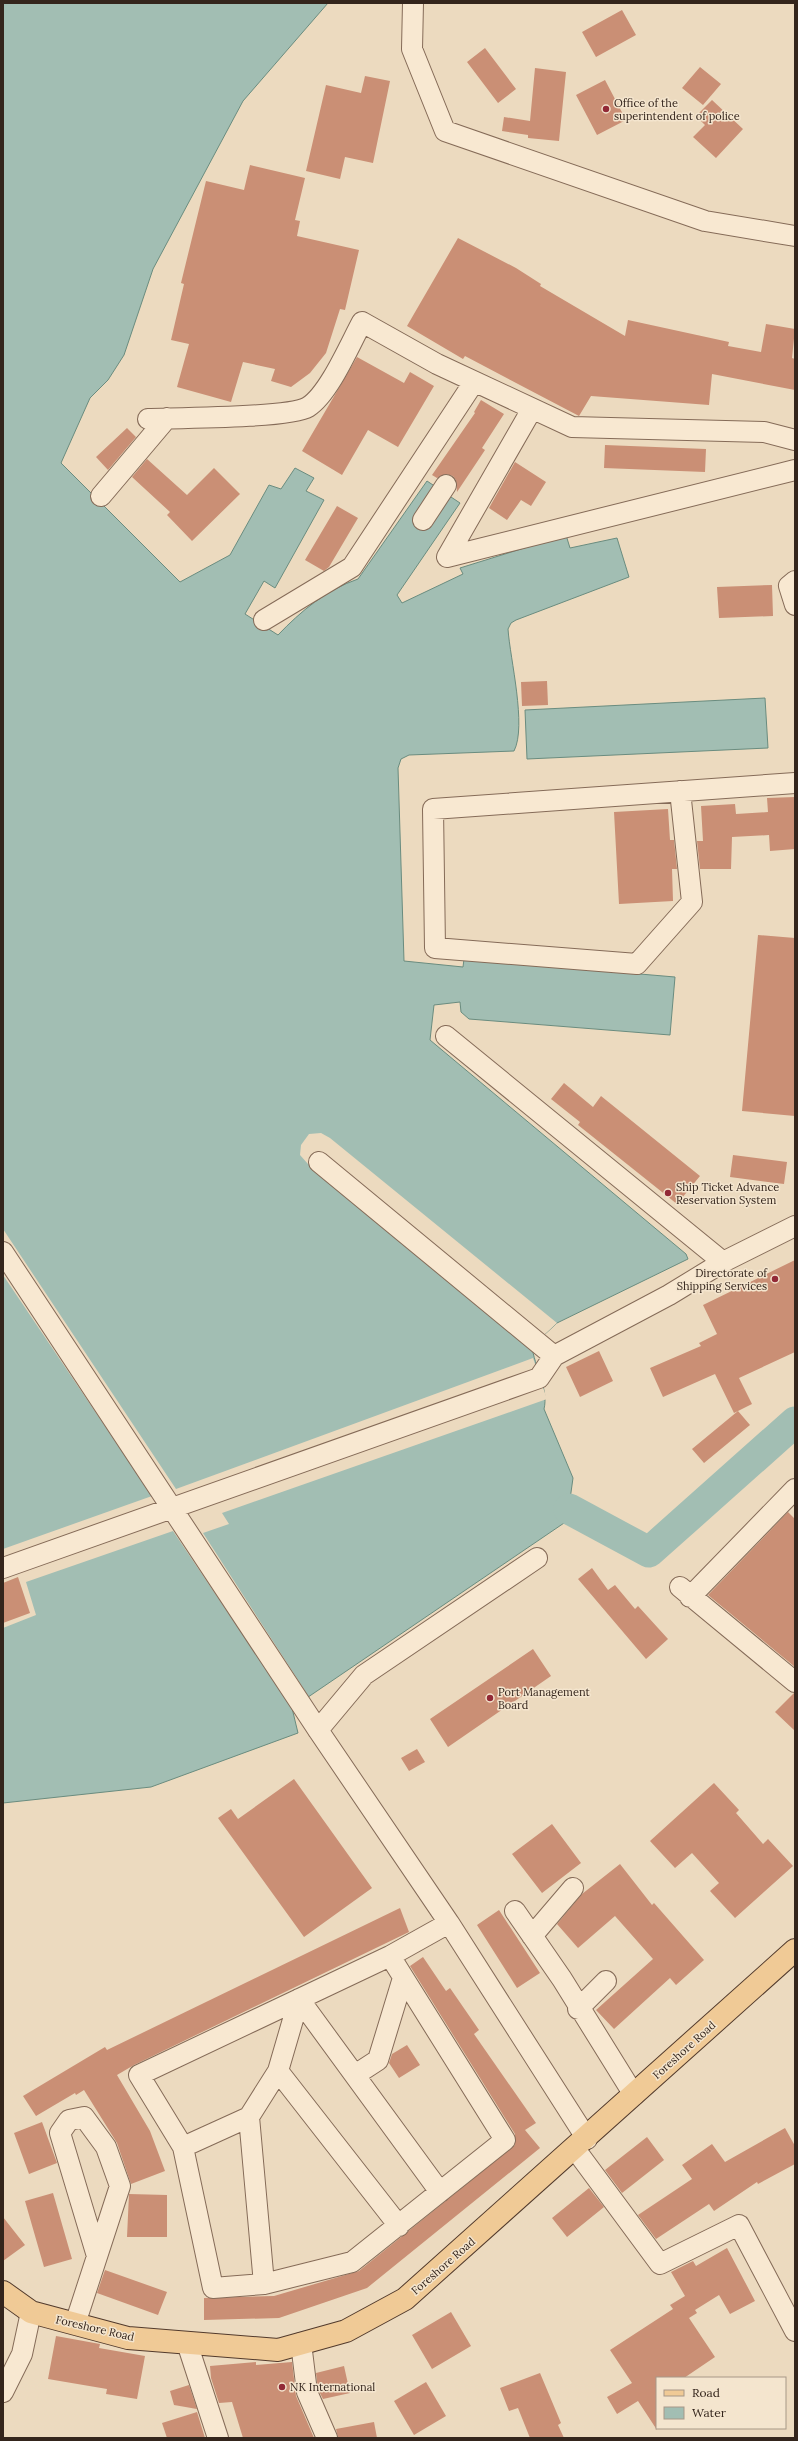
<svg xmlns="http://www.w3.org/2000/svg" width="798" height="2441" font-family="Lora,serif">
	<rect width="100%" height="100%" fill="#ecdabf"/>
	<path fill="#a2beb3" stroke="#6a8c7f" d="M 3,3 L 328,3 L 243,101 L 153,269 L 124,355 L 108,380 L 90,398 L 61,463 L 180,582 L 230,555 L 269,485 L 281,489 L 295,468 L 314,478 L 306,491 L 324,500 L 275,588 L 264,581 L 245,614 L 278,635 C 301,611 326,590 358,579 L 427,481 L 460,503 L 397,595 L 402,603 L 463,574 L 460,568 L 566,535 L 570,548 L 617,538 L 629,577 L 516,620 L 511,623 L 508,629 C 510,659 527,726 514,751 L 409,755 L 401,759 L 398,768 L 404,961 L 463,967 L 464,959 L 675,977 L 670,1035 L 469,1019 L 461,1012 L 460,1002 L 434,1005 L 430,1040 L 686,1254 L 688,1259 L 557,1323 L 532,1346 C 534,1366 549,1389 544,1409 L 573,1478 L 567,1521 L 292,1708 L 298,1733 L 151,1787 L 3,1803 Z
		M 765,698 L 768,748 L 527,759 L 525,710 Z"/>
	<path fill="#ecdabf" d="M 321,1133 L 330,1138 L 557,1323 L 532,1346 L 308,1164 L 300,1155 L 301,1145 L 309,1134 Z
		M 3,1229 L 176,1489 L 533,1358 L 547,1399 L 222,1513 L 229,1524 L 203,1533 L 309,1697 L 292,1708 L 173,1531 L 26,1582 L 36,1615 L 3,1628 L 3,1549 L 152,1496 L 3,1275 Z"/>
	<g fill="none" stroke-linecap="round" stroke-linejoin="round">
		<path stroke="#a2beb3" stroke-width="31" d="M 569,1509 L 649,1552 L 795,1422"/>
	</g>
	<path fill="#ca8f75" d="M 622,10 L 636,35 L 596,57 L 582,32 Z
		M 485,48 L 516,89 L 498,103 L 467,62 Z
		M 700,67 L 721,84 L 703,105 L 682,88 Z
		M 535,68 L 566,72 L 559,141 L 528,138 L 528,135 L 502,131 L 504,117 L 530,121 Z
		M 365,76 L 390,81 L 373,163 L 345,157 L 340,179 L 306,171 L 326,85 L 361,93 Z
		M 605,80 L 626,120 L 597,135 L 576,95 Z
		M 712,100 L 743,129 L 716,158 L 693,137 L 705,125 L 696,116 Z
		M 250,165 L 305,178 L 295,220 L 300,221 L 297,236 L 359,250 L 345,310 L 340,309 L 326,353 L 310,373 L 291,387 L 271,381 L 275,369 L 243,362 L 231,402 L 177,387 L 189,344 L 171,340 L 184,284 L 181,283 L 206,181 L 244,190 Z
		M 458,238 L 516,268 L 541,284 L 540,286 L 625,336 L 628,320 L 729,342 L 728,346 L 761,352 L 766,324 L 795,329 L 792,358 L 795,359 L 795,390 L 712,374 L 709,405 L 591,396 L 579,416 L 465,356 L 463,359 L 407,326 Z
		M 357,357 L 404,383 L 410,372 L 434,386 L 398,447 L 368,430 L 342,475 L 302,451 Z
		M 481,400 L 504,414 L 482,448 L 485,450 L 457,492 L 456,480 L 453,476 L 446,474 L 437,478 L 432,475 L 475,413 L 474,412 Z
		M 127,428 L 136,437 L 108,470 L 96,457 Z
		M 605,445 L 706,449 L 705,472 L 604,468 Z
		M 147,459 L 187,495 L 214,468 L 240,494 L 192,541 L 167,515 L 170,512 L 132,477 Z
		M 515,462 L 546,482 L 531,506 L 521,500 L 507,520 L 489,508 Z
		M 337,506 L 358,518 L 329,567 L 324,571 L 305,560 Z
		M 772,585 L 773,616 L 719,618 L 717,587 Z
		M 547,681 L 548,705 L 522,706 L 521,682 Z
		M 795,797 L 795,849 L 770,851 L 769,835 L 732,837 L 731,869 L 700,869 L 697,841 L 703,841 L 701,806 L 735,804 L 736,814 L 768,812 L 767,798 Z
		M 668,809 L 670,840 L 674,840 L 677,869 L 672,869 L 673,901 L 619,904 L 614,812 Z
		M 758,935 L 795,938 L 795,1116 L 742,1111 Z
		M 564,1083 L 593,1107 L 601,1096 L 700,1176 L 677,1204 L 578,1125 L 580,1122 L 551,1099 Z
		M 733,1155 L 787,1162 L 784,1184 L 730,1177 Z
		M 795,1260 L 795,1352 L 739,1378 L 752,1404 L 734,1413 L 715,1374 L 663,1397 L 650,1368 L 701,1346 L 699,1343 L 717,1334 L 703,1305 Z
		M 599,1351 L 613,1381 L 580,1397 L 566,1367 Z
		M 738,1411 L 750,1425 L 704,1463 L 692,1449 Z
		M 788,1512 L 795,1519 L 795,1667 L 708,1595 Z
		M 592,1568 L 608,1590 L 615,1585 L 635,1609 L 638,1606 L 668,1639 L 646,1659 L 578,1579 Z
		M 18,1577 L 30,1613 L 3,1623 L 3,1583 Z
		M 533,1649 L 551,1676 L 448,1747 L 430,1719 Z
		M 794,1693 L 795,1693 L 795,1731 L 775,1712 Z
		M 417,1749 L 425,1762 L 409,1771 L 401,1758 Z
		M 294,1779 L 372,1888 L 304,1937 L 218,1818 L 231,1809 L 238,1819 Z
		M 714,1783 L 739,1810 L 736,1813 L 763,1844 L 768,1839 L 793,1866 L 735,1918 L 710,1891 L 719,1883 L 692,1853 L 675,1868 L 650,1841 Z
		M 552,1824 L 581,1863 L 542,1893 L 512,1854 Z
		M 620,1864 L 652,1905 L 654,1903 L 704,1960 L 676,1985 L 670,1978 L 614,2029 L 596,2010 L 653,1959 L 615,1916 L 578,1948 L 557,1924 L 582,1894 Z
		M 400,1908 L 409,1932 L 134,2065 L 117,2075 L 150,2131 L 165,2171 L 131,2184 L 117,2143 L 84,2090 L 76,2095 L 75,2093 L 36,2116 L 23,2096 L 105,2047 L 107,2050 Z
		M 499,1910 L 540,1973 L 517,1988 L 477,1925 Z
		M 423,1957 L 446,1991 L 450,1988 L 479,2030 L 474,2034 L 536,2123 L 525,2130 L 540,2148 L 367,2288 L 279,2318 L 204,2320 L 204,2298 L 274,2296 L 359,2271 L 515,2145 L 515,2134 L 410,1966 Z
		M 407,2045 L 420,2065 L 399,2078 L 389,2063 L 392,2054 Z
		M 42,2122 L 57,2163 L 29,2174 L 14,2133 Z
		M 785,2128 L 795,2146 L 795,2164 L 758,2184 L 757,2182 L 714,2211 L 709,2204 L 656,2239 L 638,2215 L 692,2179 L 682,2165 L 712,2144 L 725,2162 Z
		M 647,2137 L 664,2160 L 622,2193 L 605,2170 Z
		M 589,2188 L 604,2207 L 567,2237 L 552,2218 Z
		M 53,2193 L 72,2259 L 44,2267 L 25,2201 Z
		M 129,2194 L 167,2195 L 167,2237 L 127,2237 Z
		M 3,2217 L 25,2245 L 3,2261 Z
		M 727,2248 L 755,2301 L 730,2314 L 719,2295 L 695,2310 L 697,2313 L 689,2318 L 715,2357 L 684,2378 L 657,2378 L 657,2430 L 638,2401 L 617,2414 L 607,2397 L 632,2383 L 610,2350 L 673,2309 L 670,2305 L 685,2296 L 671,2272 L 693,2261 L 696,2266 Z
		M 105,2270 L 167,2292 L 158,2315 L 97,2293 Z
		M 451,2312 L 471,2346 L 432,2369 L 412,2335 Z
		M 56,2336 L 100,2344 L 99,2348 L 145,2356 L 137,2399 L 106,2394 L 107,2389 L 48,2379 Z
		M 256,2362 L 256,2365 L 292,2362 L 296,2396 L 314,2438 L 243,2438 L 232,2402 L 219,2403 L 211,2378 L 210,2366 Z
		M 344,2366 L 350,2393 L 323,2399 L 318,2389 L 316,2373 Z
		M 540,2373 L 561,2423 L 558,2425 L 564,2438 L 530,2438 L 518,2408 L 509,2411 L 500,2388 Z
		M 426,2382 L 446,2416 L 414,2435 L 394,2401 Z
		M 189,2385 L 197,2409 L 174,2405 L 170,2391 Z
		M 197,2412 L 205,2438 L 167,2438 L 162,2423 Z
		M 374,2422 L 377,2438 L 338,2438 L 336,2429 Z"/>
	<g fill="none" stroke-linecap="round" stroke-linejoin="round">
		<g stroke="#856b58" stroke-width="22">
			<path id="minor" d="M 413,3 L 412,49 L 445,131 L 705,221 L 795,236
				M 532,409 L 447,557 L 795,470
				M 148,419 C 177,418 290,418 308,407 C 329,394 350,344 362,322 L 437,364 L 572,427 L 764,432 L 795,440
				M 101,496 L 167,418
				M 423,520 L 446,485
				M 795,581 L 789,586 L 795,605
				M 264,620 L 352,567 L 474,382
				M 680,791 L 692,902 L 637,964 L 435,948 L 433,809 L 795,783
				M 446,1036 L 723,1262
				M 319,1162 L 554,1356
				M 3,1252 L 318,1730 L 449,1923 L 587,2139
				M 3,1568 L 539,1378 L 554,1356 L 669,1295 L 723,1262 L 795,1226
				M 680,1587 L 795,1682
				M 690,1597 L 795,1489
				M 318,1730 L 364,1675 L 537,1558
				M 515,1911 L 562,1979 L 634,2095
				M 532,1936 L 573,1888
				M 390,1956 L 505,2140 L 352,2262 L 264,2284 L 213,2288 L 183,2147 L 139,2075 L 390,1956 L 449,1923
				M 299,1999 L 440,2192
				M 578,2009 L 606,1981
				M 278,2071 L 399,2226
				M 355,2075 L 378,2060 L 403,1978
				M 183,2147 L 249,2117
				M 575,2149 L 660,2264 L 739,2225 L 795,2331
				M 264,2284 L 249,2117 L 278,2071 L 299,1999
				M 75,2324 L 120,2186 L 106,2147 L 84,2117 L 69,2120 L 60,2133 L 97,2256
				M 187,2343 L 218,2438
				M 301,2343 L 307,2392 L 327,2438
				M 3,2392 L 22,2354 L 31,2312"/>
		</g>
		<g stroke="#523a2c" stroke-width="24">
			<path id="major" d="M 3,2292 L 31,2312 L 128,2338 L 278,2350 L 346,2331 L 405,2299 L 795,1950"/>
		</g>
		<use href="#minor" stroke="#f8e8d1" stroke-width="20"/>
		<use href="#major" stroke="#f0ca96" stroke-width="22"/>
	</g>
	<g fill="#922936" stroke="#f4e5ce" stroke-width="1.5">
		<circle cx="606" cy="109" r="4"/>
		<circle cx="668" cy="1193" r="4"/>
		<circle cx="775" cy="1279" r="4"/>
		<circle cx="490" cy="1698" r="4"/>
		<circle cx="282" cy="2387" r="4"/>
	</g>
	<g text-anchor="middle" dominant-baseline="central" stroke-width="3" stroke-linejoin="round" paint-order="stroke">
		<g font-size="11" fill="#34251c" stroke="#f4e5ce" text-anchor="start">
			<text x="614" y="103">Office of the<tspan x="614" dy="13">superintendent of police</tspan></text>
			<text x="676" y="1187">Ship Ticket Advance<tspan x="676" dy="13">Reservation System</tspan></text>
			<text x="767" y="1273" text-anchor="end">Directorate of<tspan x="767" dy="13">Shipping Services</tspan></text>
			<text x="498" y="1692">Port Management<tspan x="498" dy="13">Board</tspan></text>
			<text x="290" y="2387">NK International</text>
		</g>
		<g font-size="11" fill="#34251c" stroke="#f4e5ce">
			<text transform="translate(684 2050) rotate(-42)">Foreshore Road</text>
			<text transform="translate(443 2266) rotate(-41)">Foreshore Road</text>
			<text transform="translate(95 2328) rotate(13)">Foreshore Road</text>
		</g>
	</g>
	<rect width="798" height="2441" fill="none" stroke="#34251c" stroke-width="8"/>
	<rect x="656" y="2377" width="130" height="52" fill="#f4e5ce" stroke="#a79887"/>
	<rect x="664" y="2390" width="20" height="6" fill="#f0ca96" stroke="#a79887"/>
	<text x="692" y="2397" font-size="12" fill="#34251c">Road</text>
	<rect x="664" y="2407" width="20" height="12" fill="#a2beb3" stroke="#a79887"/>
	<text x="692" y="2417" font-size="12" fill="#34251c">Water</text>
</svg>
